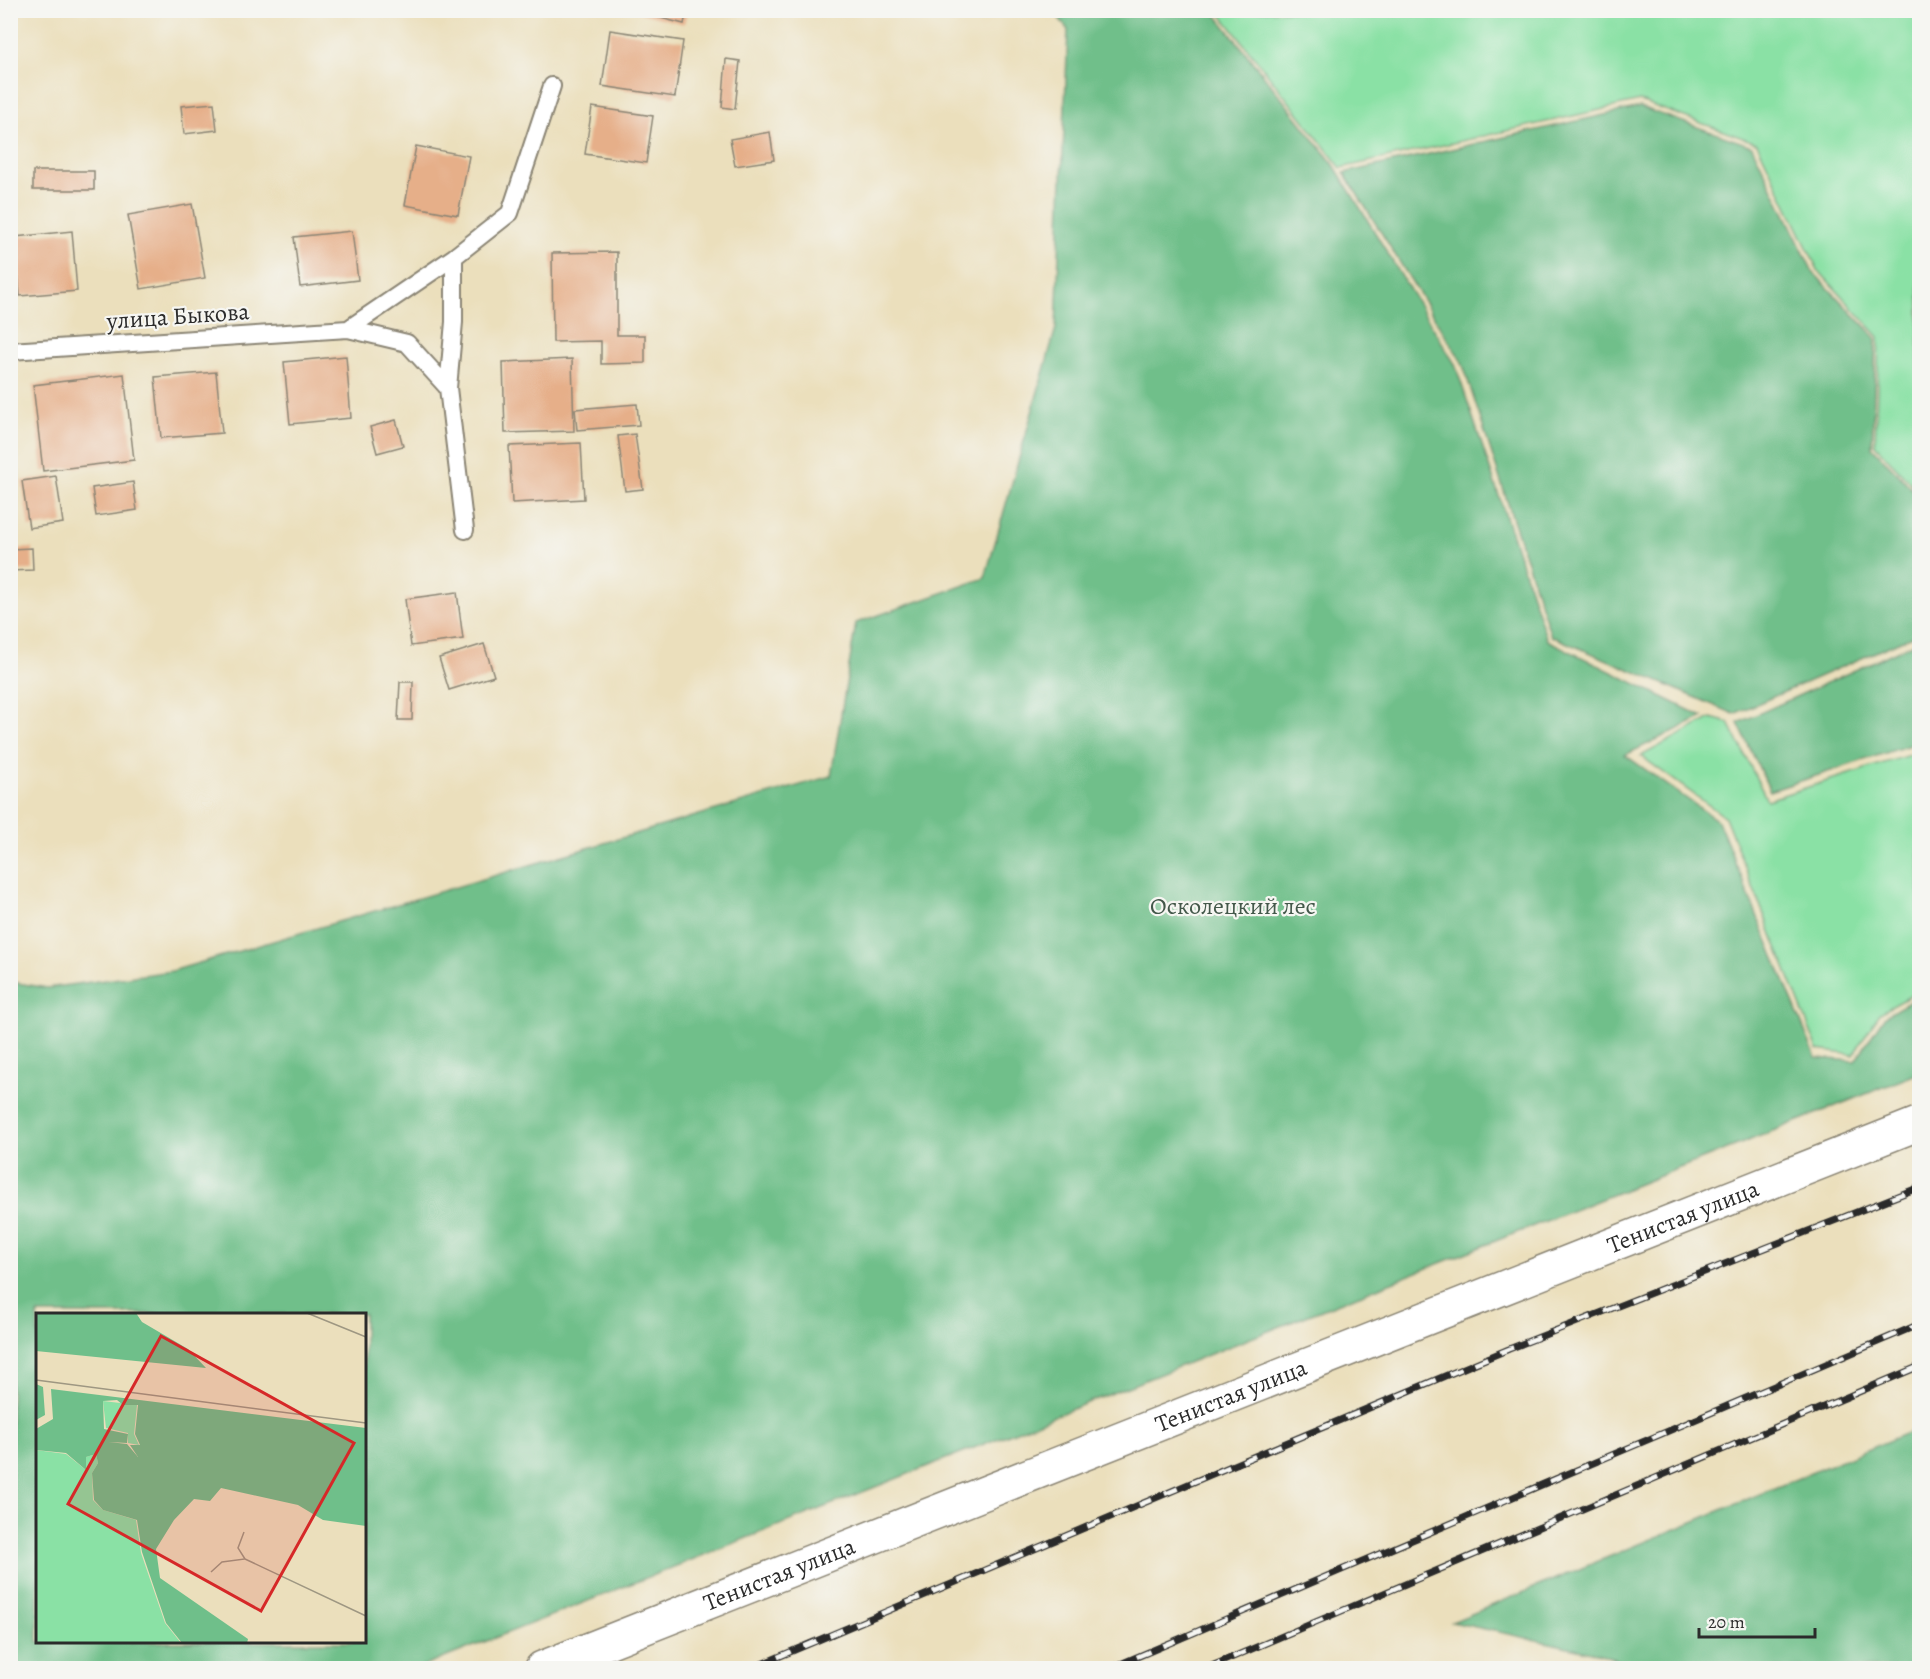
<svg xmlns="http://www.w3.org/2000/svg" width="1930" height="1679" font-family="Alegreya,serif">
	<rect width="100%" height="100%" fill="#f6f6f2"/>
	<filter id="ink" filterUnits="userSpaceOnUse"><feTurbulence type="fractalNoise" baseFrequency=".0167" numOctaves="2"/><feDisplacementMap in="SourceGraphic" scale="12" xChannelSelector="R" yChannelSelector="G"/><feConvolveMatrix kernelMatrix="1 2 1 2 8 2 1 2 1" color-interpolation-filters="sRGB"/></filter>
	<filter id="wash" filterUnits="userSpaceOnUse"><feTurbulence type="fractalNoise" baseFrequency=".008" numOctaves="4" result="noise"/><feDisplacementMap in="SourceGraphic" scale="24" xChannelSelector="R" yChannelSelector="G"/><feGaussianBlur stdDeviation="1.35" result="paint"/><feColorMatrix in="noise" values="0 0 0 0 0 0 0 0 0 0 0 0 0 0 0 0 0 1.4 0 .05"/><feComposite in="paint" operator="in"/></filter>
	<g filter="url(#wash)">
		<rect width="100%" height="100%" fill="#ebdfbc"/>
		<path fill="#8ae1a5" stroke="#5a8668" stroke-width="1.5" d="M 1218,11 L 1919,11 L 1919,492 L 1875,445 L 1879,337 L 1818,270 L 1757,143 L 1640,101 L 1341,168 Z
			M 1711,718 L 1729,723 L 1767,800 L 1919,752 L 1919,991 L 1880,1013 L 1853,1055 L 1818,1050 L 1725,817 L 1641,756 Z"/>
		<path fill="#6fbf8a" stroke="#4d755a" stroke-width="1.5" fill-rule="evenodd" d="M 1213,11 L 1334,165 L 1455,364 L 1547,640 L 1703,717 L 1625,755 L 1718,821 L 1816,1058 L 1855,1061 L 1885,1016 L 1919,996 L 1919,1073 L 419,1668 L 11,1668 L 11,982 L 47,988 L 172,971 L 831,776 L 856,623 L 985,578 L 1056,328 L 1068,30 L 1054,11 ZM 38,1314 L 364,1314 L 364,1642 L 38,1642 Z
			M 1640,107 L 1752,146 L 1813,272 L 1876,338 L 1872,447 L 1919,496 L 1919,633 L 1734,714 L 1551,636 L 1462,362 L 1344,173 Z
			M 1919,641 L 1919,742 L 1770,791 L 1738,723 Z
			M 1919,1428 L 1919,1668 L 1629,1668 L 1610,1656 L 1452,1622 Z"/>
		<g id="blocks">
			<path fill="#e6af89" d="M 630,10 L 687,10 L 684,24 Z
				M 610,30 L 683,41 L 675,97 L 602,86 Z
				M 726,59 L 740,61 L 735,109 L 722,107 Z
				M 214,103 L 217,130 L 184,134 L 181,106 Z
				M 592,107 L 653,116 L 646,163 L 585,154 Z
				M 770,132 L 774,160 L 735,166 L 730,139 Z
				M 416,146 L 469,156 L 458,215 L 405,205 Z
				M 33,171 L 94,171 L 94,190 L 33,190 Z
				M 192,204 L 205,278 L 141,289 L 128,215 Z
				M 72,231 L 77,291 L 20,296 L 15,237 Z
				M 352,231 L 358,280 L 300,287 L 294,237 Z
				M 617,252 L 617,335 L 645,335 L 645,363 L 601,364 L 601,341 L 553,342 L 552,253 Z
				M 346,356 L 351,418 L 290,424 L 284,362 Z
				M 572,359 L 574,431 L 505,433 L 503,362 Z
				M 216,372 L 222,433 L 161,438 L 155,377 Z
				M 124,374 L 134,460 L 43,471 L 33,385 Z
				M 637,404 L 639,425 L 577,430 L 575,409 Z
				M 396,420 L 403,446 L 377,453 L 370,427 Z
				M 635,434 L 643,489 L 625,491 L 618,436 Z
				M 581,443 L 584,499 L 512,503 L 509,446 Z
				M 56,476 L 63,523 L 29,528 L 22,481 Z
				M 133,482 L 137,510 L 96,516 L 92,488 Z
				M 32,548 L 33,570 L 10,571 L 10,549 Z
				M 457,592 L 463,639 L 411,646 L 405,599 Z
				M 484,644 L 494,676 L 449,690 L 439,658 Z
				M 400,682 L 413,682 L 412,720 L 398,720 Z"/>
		</g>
	</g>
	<g filter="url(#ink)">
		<use href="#blocks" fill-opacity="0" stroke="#8b8574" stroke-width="1.5"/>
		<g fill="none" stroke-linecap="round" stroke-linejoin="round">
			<g stroke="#8b8574" stroke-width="20">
				<path id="service" d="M 10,351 L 348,329
					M 448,388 L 454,322 L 454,257
					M 465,530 L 448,388 L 407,343 L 348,329 L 454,257 L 510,213 L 552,86"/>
			</g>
			<g stroke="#8b8574" stroke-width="36">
				<g id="minor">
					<path id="s1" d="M 542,1668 L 1920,1123"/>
				</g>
			</g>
			<use href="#service" stroke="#fff" stroke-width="16"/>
			<use href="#minor" stroke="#fff" stroke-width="33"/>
			<g stroke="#2b2b2b" stroke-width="7">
				<path id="rail" d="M 752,1668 L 1509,1349 L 1920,1187
					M 1111,1668 L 1920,1324
					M 1207,1668 L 1920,1366"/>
			</g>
			<use href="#rail" stroke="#f6f6f2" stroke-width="4.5" stroke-dasharray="14" stroke-linecap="butt"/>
		</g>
	</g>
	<g text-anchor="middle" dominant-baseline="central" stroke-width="4.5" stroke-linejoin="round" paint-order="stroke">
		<g font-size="24" fill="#2b2b2b" stroke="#f6f6f2">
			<text transform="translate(178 316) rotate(-4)">улица Быкова</text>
			<text stroke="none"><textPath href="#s1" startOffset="1227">Тенистая улица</textPath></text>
			<text stroke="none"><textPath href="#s1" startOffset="741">Тенистая улица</textPath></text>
			<text stroke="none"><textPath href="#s1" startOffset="255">Тенистая улица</textPath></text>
		</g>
		<g font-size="24" fill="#43584a" stroke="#f6f6f2">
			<text x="1233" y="906">Осколецкий лес</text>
		</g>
	</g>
	<g transform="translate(36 1313)">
		<rect width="330" height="330" fill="#ebdfbc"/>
		<path d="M 67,88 L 101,92 L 98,121 L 103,132 L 92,130 L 92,120 L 70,115 ZM 0,137 L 30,141 L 50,157 L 50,144 L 60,141 L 62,150 L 56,160 L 57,187 L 67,197 L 100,207 L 105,240 L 129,310 L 145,330 L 0,330 Z" fill="#8ae1a5"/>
		<path d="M 0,0 L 100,0 L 106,9 L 152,36 L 170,55 L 0,38 ZM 0,71 L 7,74 L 9,102 L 0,107 ZM 15,76 L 330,115 L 330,213 L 287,207 L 262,192 L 185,175 L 174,188 L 158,186 L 138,207 L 120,236 L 124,265 L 212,326 L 211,330 L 146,330 L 130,310 L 106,239 L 101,207 L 67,197 L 58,187 L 56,160 L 62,150 L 60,141 L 50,144 L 50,157 L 30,140 L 0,137 L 0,116 L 17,106 ZM 81,87 L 87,92 L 102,92 L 99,121 L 104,132 L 94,132 L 102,144 L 91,131 L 73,129 L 91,130 L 92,121 L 68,116 L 67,88 Z" fill="#6fbf8a" fill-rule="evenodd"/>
		<path fill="none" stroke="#9e9782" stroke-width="1.5" d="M 271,0 L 330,24M 0,67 L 330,110M 209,246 L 330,303M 175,259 L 186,249 L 209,246 L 202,235 L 208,219"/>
		<path fill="#d62828" fill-opacity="0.15" stroke="#d62828" stroke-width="3" d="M 125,23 L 318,130 L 225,298 L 32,191 Z"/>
		<rect width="330" height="330" fill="none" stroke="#2b2b2b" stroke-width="3"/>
	</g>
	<rect width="1930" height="1679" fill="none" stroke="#f6f6f2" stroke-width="36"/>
	<path d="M1699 1628v9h116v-9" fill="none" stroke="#2b2b2b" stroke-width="3"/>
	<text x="1708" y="1628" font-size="18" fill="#2b2b2b" stroke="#f6f6f2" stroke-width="4.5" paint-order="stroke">20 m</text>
</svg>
